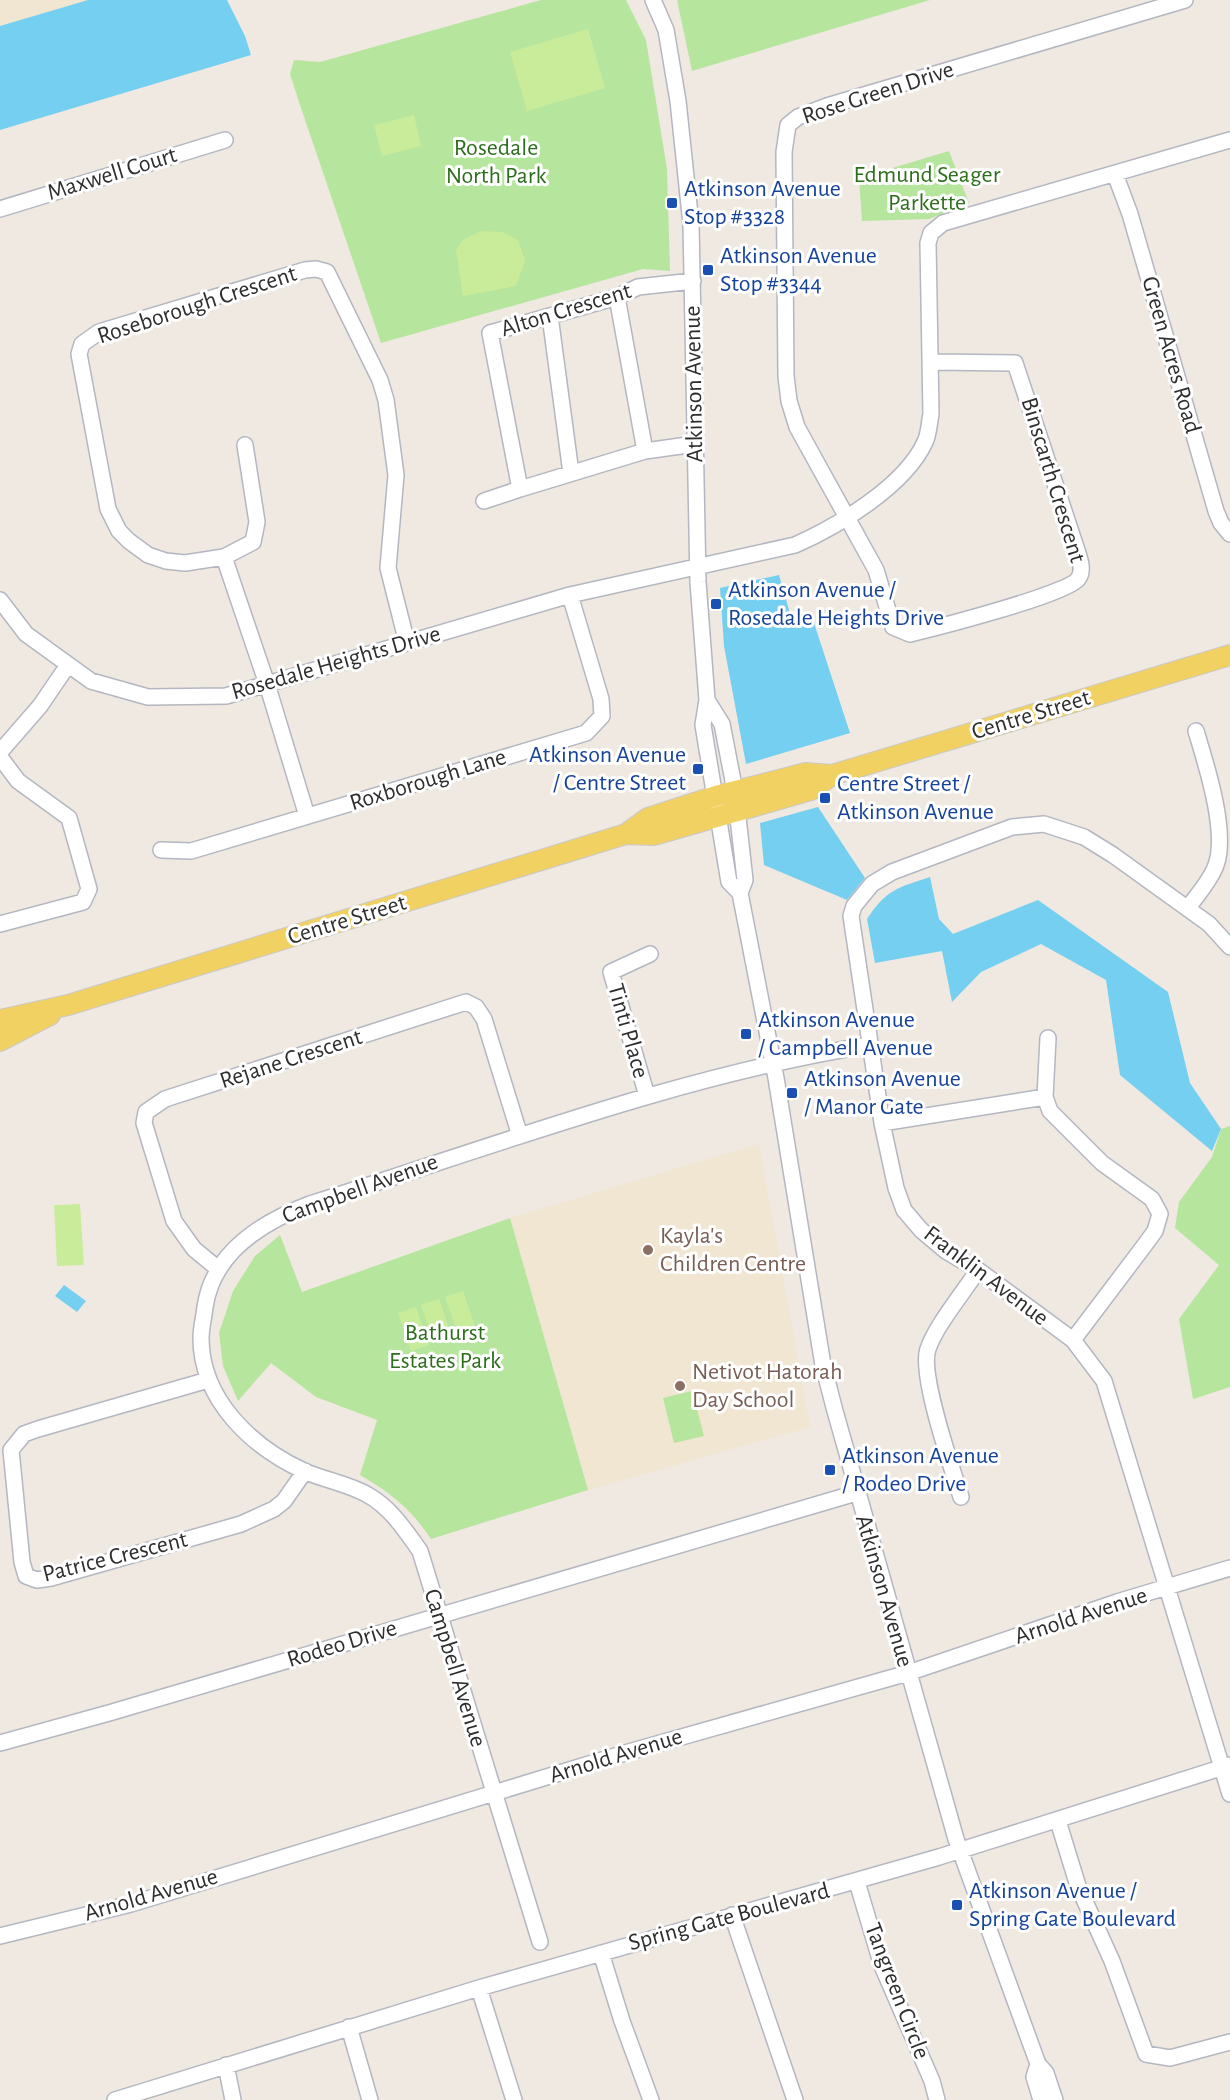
<svg xmlns="http://www.w3.org/2000/svg" width="1230" height="2100" font-family="'Alegreya Sans',sans-serif">
	<rect width="100%" height="100%" fill="#efe9e1"/>
	<path fill="#f0e6d1" d="M 0,0 L 88,0 L 0,26 Z
		M 759,1144 L 810,1427 L 588,1490 L 510,1218 Z"/>
	<path fill="#b6e59e" d="M 541,0 L 626,0 L 646,40 L 667,169 L 670,271 L 643,269 L 381,343 L 300,105 L 290,74 L 294,60 L 320,62 Z
		M 677,0 L 930,0 L 692,71 Z
		M 949,151 L 969,203 L 929,219 L 862,221 L 859,178 Z
		M 1230,1126 L 1230,1387 L 1193,1399 L 1179,1319 L 1219,1265 L 1175,1228 L 1179,1202 L 1212,1157 L 1221,1129 Z
		M 510,1218 L 588,1490 L 431,1539 C 411,1509 391,1493 360,1475 L 377,1420 L 316,1397 L 271,1363 L 238,1401 L 223,1366 L 219,1333 L 233,1291 L 255,1256 L 280,1235 L 302,1292 Z
		M 692,1391 L 704,1436 L 674,1443 L 663,1398 Z"/>
	<path fill="#c9ec9a" d="M 588,29 L 605,88 L 527,111 L 510,52 Z
		M 414,115 L 421,146 L 382,156 L 374,125 Z
		M 481,231 L 502,232 L 518,240 L 525,261 L 516,286 L 463,296 L 456,250 L 463,240 Z
		M 80,1204 L 84,1265 L 57,1266 L 54,1205 Z
		M 463,1291 L 476,1329 L 458,1335 L 445,1297 Z
		M 439,1299 L 452,1337 L 434,1343 L 421,1305 Z
		M 416,1307 L 429,1345 L 411,1351 L 398,1313 Z"/>
	<path fill="#75cff0" d="M 88,0 L 227,0 L 245,36 L 251,55 L 0,130 L 0,26 Z
		M 779,575 L 791,617 L 814,623 L 850,733 L 746,764 L 724,646 L 720,588 Z
		M 818,807 L 865,878 L 847,900 L 764,865 L 760,823 Z
		M 930,877 L 939,919 L 953,934 L 1038,900 L 1168,992 L 1190,1083 L 1221,1129 L 1212,1151 L 1120,1075 L 1106,980 L 1041,944 L 981,972 L 952,1002 L 942,951 L 875,963 L 867,919 C 887,889 897,888 930,877 Z
		M 64,1285 L 86,1301 L 77,1312 L 55,1296 Z"/>
	<g fill="none" stroke-linecap="round" stroke-linejoin="round">
		<g stroke="#b4b7c1" stroke-width="18">
			<path id="minor" d="M 653,0 L 666,30 L 678,101 L 691,224 L 698,582 L 707,700 L 703,725 L 729,882 L 740,893 L 776,1078 L 823,1365 L 835,1411 L 956,1839 L 1038,2064 L 1046,2073 L 1055,2100
				M 1115,174 L 1130,214 L 1216,511 L 1221,523 L 1230,534
				M 0,209 L 225,140
				M 693,281 L 638,287 L 617,297 L 490,333 L 520,489 L 645,451 L 695,444
				M 617,297 L 645,451
				M 550,316 L 571,473
				M 932,362 L 1015,363 L 1076,547 C 1079,557 1085,570 1078,579 C 1068,594 935,628 910,634 L 893,627 L 876,570 L 797,427 L 789,401 L 786,376 L 784,152 L 788,125 L 798,117 L 827,106 L 1185,0
				M 245,445 L 257,522 L 253,542 L 224,557 L 185,563 L 166,561 L 148,555 L 129,541 L 119,531 L 108,509 L 79,354 L 82,344 L 99,332 L 305,270 L 316,269 L 327,272 L 380,380 L 386,400 L 396,475 L 388,568 L 407,643
				M 484,501 L 520,489
				M 224,557 L 267,684 L 307,816
				M 0,600 L 26,634 L 91,681 L 148,697 L 226,696 L 570,595 L 795,545 C 838,526 905,486 925,442 C 929,434 929,423 931,414 L 928,243 L 931,233 L 943,223 L 1230,140
				M 707,700 L 722,724 L 735,791 L 745,880 L 740,893
				M 0,752 L 40,706 L 68,665
				M 0,757 L 18,781 L 69,818 L 89,889 L 83,902 L 0,924
				M 161,850 L 191,851 L 586,733 L 602,716 L 601,699 L 570,595
				M 1188,908 C 1197,895 1211,880 1216,865 C 1228,832 1206,764 1196,731
				M 1230,947 L 1209,924 L 1113,855 L 1084,837 L 1044,824 L 1012,827 L 892,872 L 872,884 L 854,906 L 851,916 L 882,1123 L 896,1188 L 904,1210 L 921,1230 L 946,1251 L 978,1270 L 1073,1340 L 1104,1381 L 1230,1794
				M 1048,1038 L 1045,1097 L 1050,1111 L 1102,1163 L 1152,1199 L 1160,1214 L 1155,1231 L 1144,1246 L 1073,1340
				M 647,1096 L 611,972 L 650,954
				M 882,1123 L 1045,1097
				M 217,1268 L 194,1249 L 174,1221 L 144,1123 L 146,1112 L 165,1099 L 466,1002 L 476,1007 L 484,1019 L 520,1136
				M 208,1380 L 38,1429 L 24,1434 L 11,1450 L 22,1562 L 26,1576 L 37,1580 L 51,1578 L 241,1524 L 274,1509 L 284,1501 L 305,1471
				M 961,1497 C 952,1468 919,1374 928,1349 C 936,1325 964,1292 978,1270
				M 0,1743 L 109,1713 L 856,1493
				M 1058,1821 L 1078,1886 L 1112,1961 L 1146,2054 L 1170,2058 L 1230,2042
				M 857,1882 L 882,1966 L 932,2081 L 937,2100
				M 732,1915 L 795,2100
				M 0,1936 L 131,1904 L 625,1753 L 908,1673 L 1117,1602 L 1230,1568
				M 540,1942 L 420,1551 C 405,1530 391,1508 368,1495 C 349,1484 324,1480 304,1471 C 252,1447 201,1400 201,1338 C 201,1328 204,1317 205,1307 C 213,1252 262,1222 310,1204 C 495,1146 678,1076 869,1045
				M 601,1953 L 622,2021 L 651,2100
				M 479,1988 L 514,2100
				M 349,2027 L 370,2100
				M 1038,2064 L 1034,2077 L 1041,2100
				M 226,2065 L 233,2100
				M 115,2100 L 479,1988 L 939,1857 L 1230,1765"/>
		</g>
		<g stroke="#c9c9c9" stroke-width="22">
			<path id="major" d="M 626,834 L 654,835 L 811,790 L 832,775 L 1230,655
				M 0,1020 L 68,1005 L 626,834 L 648,818 L 716,796 L 806,773 L 832,775
				M 0,1041 L 50,1015"/>
		</g>
		<use href="#minor" stroke="#fff" stroke-width="15"/>
		<use href="#major" stroke="#f2d163" stroke-width="20"/>
	</g>
	<g fill="#1a4fb4" stroke="#fff" stroke-width="2">
		<rect x="666" y="197" width="12" height="12" rx="3"/>
		<rect x="702" y="264" width="12" height="12" rx="3"/>
		<rect x="710" y="598" width="12" height="12" rx="3"/>
		<rect x="692" y="763" width="12" height="12" rx="3"/>
		<rect x="819" y="792" width="12" height="12" rx="3"/>
		<rect x="740" y="1028" width="12" height="12" rx="3"/>
		<rect x="786" y="1087" width="12" height="12" rx="3"/>
		<rect x="824" y="1464" width="12" height="12" rx="3"/>
		<rect x="951" y="1899" width="12" height="12" rx="3"/>
	</g>
	<g fill="#8d6e63" stroke="#fff" stroke-width="2">
		<circle cx="648" cy="1250" r="6"/>
		<circle cx="680" cy="1386" r="6"/>
	</g>
	<g text-anchor="middle" dominant-baseline="central" stroke-width="6" stroke-linejoin="round" paint-order="stroke">
		<g font-size="24" fill="#2e2e2e" stroke="#fff">
			<text transform="translate(878 93) rotate(-18)">Rose Green Drive</text>
			<text transform="translate(112 174) rotate(-17)">Maxwell Court</text>
			<text transform="translate(197 305) rotate(-18)">Roseborough Crescent</text>
			<text transform="translate(566 310) rotate(-17)">Alton Crescent</text>
			<text transform="translate(1171 355) rotate(74)">Green Acres Road</text>
			<text transform="translate(694 384) rotate(-91)">Atkinson Avenue</text>
			<text transform="translate(1053 480) rotate(73)">Binscarth Crescent</text>
			<text transform="translate(336 663) rotate(-16)">Rosedale Heights Drive</text>
			<text transform="translate(1031 715) rotate(-17)">Centre Street</text>
			<text transform="translate(428 780) rotate(-17)">Roxborough Lane</text>
			<text transform="translate(347 920) rotate(-17)">Centre Street</text>
			<text transform="translate(628 1031) rotate(74)">Tinti Place</text>
			<text transform="translate(291 1059) rotate(-18)">Rejane Crescent</text>
			<text transform="translate(360 1189) rotate(-20)">Campbell Avenue</text>
			<text transform="translate(986 1276) rotate(37)">Franklin Avenue</text>
			<text transform="translate(115 1557) rotate(-14)">Patrice Crescent</text>
			<text transform="translate(884 1591) rotate(74)">Atkinson Avenue</text>
			<text transform="translate(1081 1616) rotate(-18)">Arnold Avenue</text>
			<text transform="translate(342 1644) rotate(-17)">Rodeo Drive</text>
			<text transform="translate(455 1668) rotate(73)">Campbell Avenue</text>
			<text transform="translate(616 1756) rotate(-17)">Arnold Avenue</text>
			<text transform="translate(151 1895) rotate(-16)">Arnold Avenue</text>
			<text transform="translate(729 1917) rotate(-15)">Spring Gate Boulevard</text>
			<text transform="translate(897 1991) rotate(69)">Tangreen Circle</text>
		</g>
		<g font-size="24" fill="#2c6e1b" stroke="#fff">
			<text x="496" y="148">Rosedale<tspan x="496" dy="28">North Park</tspan></text>
			<text x="927" y="175">Edmund Seager<tspan x="927" dy="28">Parkette</tspan></text>
			<text x="445" y="1333">Bathurst<tspan x="445" dy="28">Estates Park</tspan></text>
		</g>
		<g font-size="24" fill="#164399" stroke="#fff" text-anchor="start">
			<text x="684" y="189">Atkinson Avenue<tspan x="684" dy="28">Stop #3328</tspan></text>
			<text x="720" y="256">Atkinson Avenue<tspan x="720" dy="28">Stop #3344</tspan></text>
			<text x="728" y="590">Atkinson Avenue /<tspan x="728" dy="28">Rosedale Heights Drive</tspan></text>
			<text x="686" y="755" text-anchor="end">Atkinson Avenue<tspan x="686" dy="28">/ Centre Street</tspan></text>
			<text x="837" y="784">Centre Street /<tspan x="837" dy="28">Atkinson Avenue</tspan></text>
			<text x="758" y="1020">Atkinson Avenue<tspan x="758" dy="28">/ Campbell Avenue</tspan></text>
			<text x="804" y="1079">Atkinson Avenue<tspan x="804" dy="28">/ Manor Gate</tspan></text>
			<text x="842" y="1456">Atkinson Avenue<tspan x="842" dy="28">/ Rodeo Drive</tspan></text>
			<text x="969" y="1891">Atkinson Avenue /<tspan x="969" dy="28">Spring Gate Boulevard</tspan></text>
		</g>
		<g font-size="24" fill="#785e54" stroke="#fff" text-anchor="start">
			<text x="660" y="1236">Kayla's<tspan x="660" dy="28">Children Centre</tspan></text>
			<text x="692" y="1372">Netivot Hatorah<tspan x="692" dy="28">Day School</tspan></text>
		</g>
	</g>
</svg>
